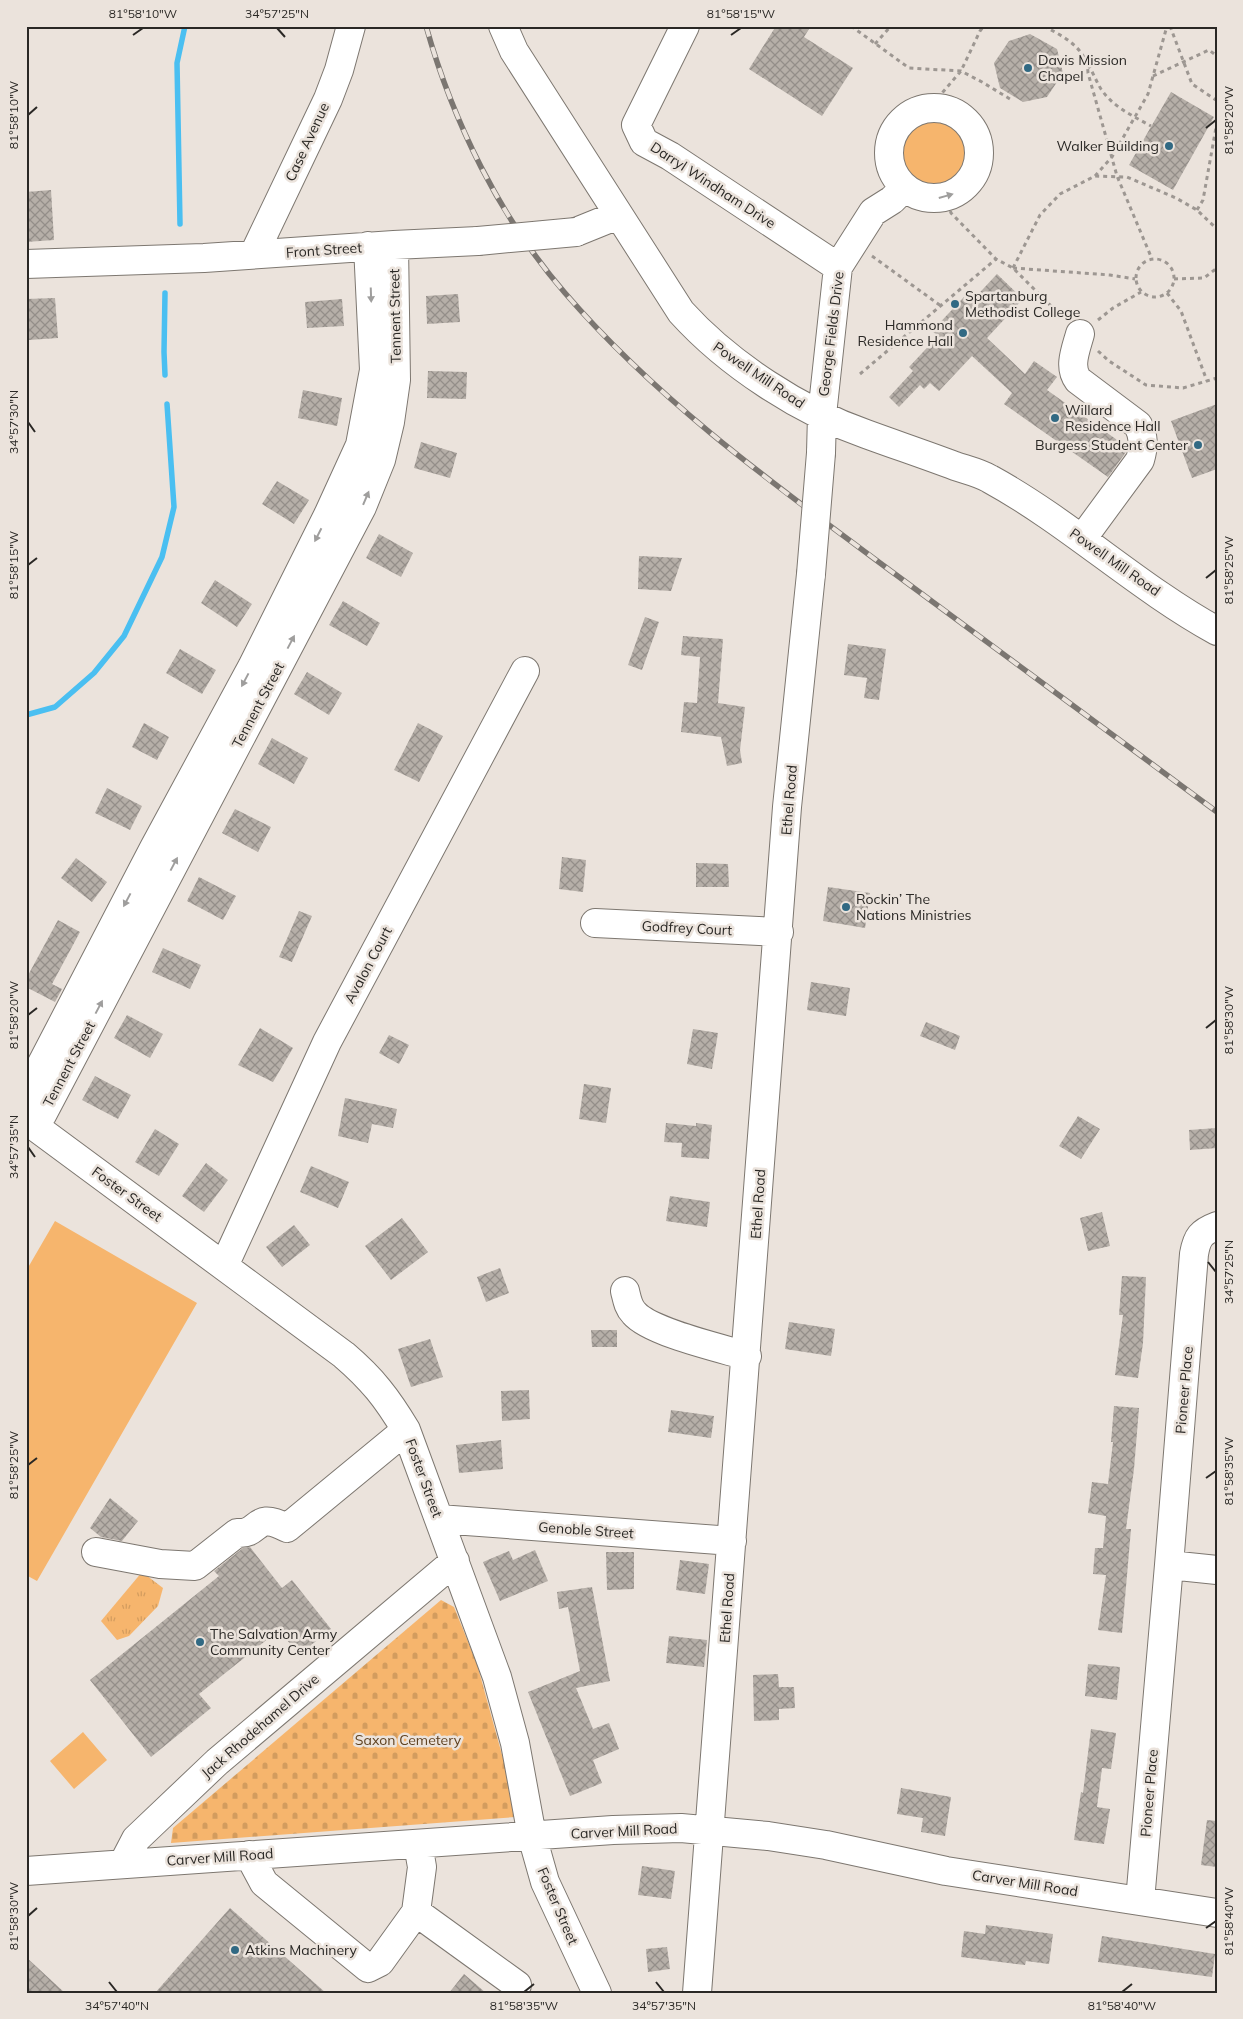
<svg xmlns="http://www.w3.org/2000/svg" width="1243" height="2019" font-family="Mulish,sans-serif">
	<defs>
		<pattern id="cemetery-stones" width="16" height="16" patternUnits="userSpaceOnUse" patternTransform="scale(1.25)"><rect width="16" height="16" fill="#f6b56d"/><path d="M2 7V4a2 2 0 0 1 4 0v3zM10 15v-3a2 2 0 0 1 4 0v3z" fill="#d39c5e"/></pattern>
		<pattern id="park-tufts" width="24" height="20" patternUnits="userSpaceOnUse" patternTransform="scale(1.25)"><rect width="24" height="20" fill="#f6b56d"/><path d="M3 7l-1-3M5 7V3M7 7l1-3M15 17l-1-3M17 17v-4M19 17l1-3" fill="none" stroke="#d39c5e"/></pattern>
		<pattern id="building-cross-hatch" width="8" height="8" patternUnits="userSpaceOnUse" patternTransform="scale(1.25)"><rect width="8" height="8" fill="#b6afa8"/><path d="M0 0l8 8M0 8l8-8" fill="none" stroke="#948e89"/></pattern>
	</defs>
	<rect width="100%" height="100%" fill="#ebe3dc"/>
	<path fill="#f6b56d" d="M900 153a33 33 0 1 1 66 0a33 33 0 1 1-66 0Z
		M 55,1221 L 197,1303 L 37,1581 L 26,1575 L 26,1271 Z
		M 83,1732 L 107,1760 L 74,1789 L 50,1761 Z"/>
	<path fill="url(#cemetery-stones)" d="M 441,1600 L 454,1607 L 477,1664 L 504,1762 L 515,1817 L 171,1843 L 173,1828 Z"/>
	<path fill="url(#park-tufts)" d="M 142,1572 L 163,1588 L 158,1606 L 129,1636 L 117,1640 L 101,1621 Z"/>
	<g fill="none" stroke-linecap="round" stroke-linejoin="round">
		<path stroke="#4abff1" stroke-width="5.5" d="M 180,224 L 177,63 L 185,26
			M 165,375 L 164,352 L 165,293
			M 26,715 L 55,707 L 94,673 L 124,636 L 162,557 L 174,507 L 167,404"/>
	</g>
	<path fill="url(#building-cross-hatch)" d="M 776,26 L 811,26 L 804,37 L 853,68 L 822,116 L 749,69 Z
		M 1030,34 L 1057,49 L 1063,73 L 1047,97 L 1023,102 L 1000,88 L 994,63 L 1009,41 Z
		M 1171,92 L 1214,117 L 1173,190 L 1129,165 Z
		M 51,190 L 54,240 L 26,242 L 26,192 Z
		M 997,274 L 1023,299 L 987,338 L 1025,374 L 1034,361 L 1057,377 L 1047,390 L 1127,447 L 1126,452 L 1108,477 L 1004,404 L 1012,393 L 972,356 L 939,391 L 930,383 L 924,389 L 920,385 L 899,407 L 889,397 L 913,371 L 909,367 L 938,336 L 932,331 L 964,297 L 970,303 Z
		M 458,294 L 460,322 L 427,324 L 426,296 Z
		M 55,298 L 58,338 L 29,340 L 26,299 Z
		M 342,299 L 344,326 L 307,328 L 305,302 Z
		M 428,371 L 467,372 L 466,399 L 427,398 Z
		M 303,390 L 342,398 L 337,426 L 298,418 Z
		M 1217,404 L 1217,469 L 1192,478 L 1171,421 Z
		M 421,442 L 457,453 L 450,478 L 414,468 Z
		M 277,481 L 309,500 L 294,524 L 262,504 Z
		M 379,534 L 413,553 L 401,577 L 366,558 Z
		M 639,556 L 682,558 L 671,591 L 638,589 Z
		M 215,580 L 252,604 L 237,627 L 201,603 Z
		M 343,601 L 380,623 L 367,646 L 329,625 Z
		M 645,617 L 659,622 L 642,670 L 628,665 Z
		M 683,636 L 723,639 L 718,703 L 745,707 L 740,750 L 742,763 L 727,766 L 721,737 L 681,732 L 684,702 L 697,703 L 700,657 L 681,655 Z
		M 848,644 L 886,649 L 879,700 L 864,698 L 867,678 L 844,675 Z
		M 180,649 L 216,670 L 202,694 L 166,673 Z
		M 307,672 L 342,693 L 329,715 L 294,694 Z
		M 144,723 L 169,737 L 157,760 L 132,747 Z
		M 418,723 L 443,736 L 419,782 L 394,770 Z
		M 272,738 L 308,758 L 294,784 L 258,764 Z
		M 107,788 L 142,806 L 130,830 L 95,813 Z
		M 235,809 L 271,827 L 258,852 L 222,833 Z
		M 562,857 L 586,860 L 583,892 L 559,889 Z
		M 76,858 L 107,882 L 92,902 L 61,878 Z
		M 696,863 L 728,864 L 729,887 L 696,887 Z
		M 199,877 L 236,896 L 223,920 L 187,901 Z
		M 828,887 L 870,893 L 865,928 L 823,921 Z
		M 299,911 L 312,916 L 292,962 L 279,957 Z
		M 58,920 L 80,932 L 52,984 L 62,989 L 55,1002 L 26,987 L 26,979 Z
		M 163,948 L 201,965 L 190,989 L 152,972 Z
		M 811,982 L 850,988 L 846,1016 L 807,1010 Z
		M 127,1015 L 163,1034 L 150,1058 L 114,1038 Z
		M 926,1022 L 960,1036 L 955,1050 L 920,1036 Z
		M 260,1028 L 293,1048 L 273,1082 L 238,1065 Z
		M 693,1029 L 718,1033 L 712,1069 L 687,1064 Z
		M 389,1035 L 409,1045 L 399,1064 L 379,1053 Z
		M 95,1076 L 131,1095 L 118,1119 L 82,1100 Z
		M 584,1084 L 611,1088 L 606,1123 L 579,1119 Z
		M 345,1098 L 397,1109 L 393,1128 L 372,1124 L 368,1143 L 338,1136 Z
		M 1078,1116 L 1100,1129 L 1081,1159 L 1059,1146 Z
		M 666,1123 L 696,1126 L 696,1123 L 712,1125 L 709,1159 L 681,1157 L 682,1143 L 664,1142 Z
		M 1217,1128 L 1217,1148 L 1190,1150 L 1189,1130 Z
		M 155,1129 L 179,1144 L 159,1176 L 135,1162 Z
		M 206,1163 L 228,1180 L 204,1212 L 182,1196 Z
		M 311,1166 L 349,1182 L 338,1208 L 300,1192 Z
		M 670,1196 L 710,1202 L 707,1227 L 666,1221 Z
		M 1102,1212 L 1110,1246 L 1088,1251 L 1080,1218 Z
		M 402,1218 L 428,1252 L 391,1280 L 365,1246 Z
		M 294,1225 L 310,1245 L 282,1267 L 266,1247 Z
		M 500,1268 L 509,1293 L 486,1302 L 477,1277 Z
		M 1122,1276 L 1146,1277 L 1143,1343 L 1138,1378 L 1115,1375 L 1123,1315 L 1119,1315 Z
		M 789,1322 L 835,1329 L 831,1356 L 785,1349 Z
		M 591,1330 L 617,1330 L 617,1347 L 592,1347 Z
		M 430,1339 L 443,1377 L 411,1387 L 398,1349 Z
		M 529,1390 L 530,1419 L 502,1421 L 501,1391 Z
		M 1114,1406 L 1139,1408 L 1134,1469 L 1126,1529 L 1131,1529 L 1122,1633 L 1098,1630 L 1106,1575 L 1093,1574 L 1095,1548 L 1103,1548 L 1106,1516 L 1088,1513 L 1092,1482 L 1108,1484 L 1113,1442 L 1111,1442 Z
		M 671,1410 L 714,1416 L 711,1438 L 668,1432 Z
		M 501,1440 L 503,1469 L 459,1473 L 456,1445 Z
		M 110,1498 L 138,1521 L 122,1541 L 101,1537 L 90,1528 Z
		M 250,1547 L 282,1588 L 292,1580 L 331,1629 L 299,1655 L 279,1630 L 199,1694 L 211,1708 L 151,1757 L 90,1680 L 219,1576 L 214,1571 L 243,1548 Z
		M 535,1550 L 548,1581 L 500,1601 L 483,1562 L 509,1551 L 513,1560 Z
		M 606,1552 L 634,1552 L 634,1589 L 607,1590 Z
		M 680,1560 L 709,1564 L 705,1594 L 676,1590 Z
		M 592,1587 L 610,1681 L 576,1688 L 593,1729 L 609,1723 L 619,1749 L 593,1760 L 602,1783 L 570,1796 L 528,1692 L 580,1671 L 568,1607 L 559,1609 L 557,1592 Z
		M 669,1636 L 707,1640 L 704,1667 L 666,1663 Z
		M 1088,1664 L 1120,1667 L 1117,1700 L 1085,1696 Z
		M 778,1674 L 779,1687 L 794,1687 L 795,1708 L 779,1709 L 779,1720 L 754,1721 L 753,1675 Z
		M 1091,1729 L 1116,1733 L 1111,1769 L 1102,1768 L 1097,1807 L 1110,1809 L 1104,1844 L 1074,1840 L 1081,1792 L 1083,1793 Z
		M 901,1788 L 951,1797 L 945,1836 L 921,1832 L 923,1818 L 897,1814 Z
		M 1207,1820 L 1217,1821 L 1217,1867 L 1201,1865 Z
		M 642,1866 L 675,1871 L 671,1899 L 638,1895 Z
		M 230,1908 L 326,1993 L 155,1993 Z
		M 986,1925 L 1053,1934 L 1049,1964 L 1026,1961 L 1025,1965 L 961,1957 L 964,1931 L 985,1934 Z
		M 1102,1936 L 1215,1954 L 1212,1977 L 1098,1962 Z
		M 667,1947 L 670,1969 L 648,1972 L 646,1949 Z
		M 26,1957 L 65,1993 L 26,1993 Z
		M 464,1974 L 486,1993 L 449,1993 Z"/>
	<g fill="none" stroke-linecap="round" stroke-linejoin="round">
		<g stroke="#7d7770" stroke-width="30">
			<path id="minor" d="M 503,26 L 514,51 L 681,312 C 728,364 800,411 866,434 C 896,445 926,455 955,466 C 967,470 980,473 990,479 C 1070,523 1137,587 1217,631
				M 685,26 L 636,125 L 644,142 L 670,156 L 838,267
				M889 153a45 45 0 1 1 90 0a45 45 0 1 1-90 0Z
				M 576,232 L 618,215
				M 254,254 L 328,99 L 339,70 L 351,26
				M 26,264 L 204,258 L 394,245 L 478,241
				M 1080,334 C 1076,349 1068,367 1078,380 L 1138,425 C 1144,437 1144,446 1140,460 L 1082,539
				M 821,453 L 822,415 L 838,267 L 873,212 L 892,200 L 904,188
				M 595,923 L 779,932
				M 26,1094 L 154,848 L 252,667 L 328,515 L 360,445 L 374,370 L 368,246
				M 26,1120 L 344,1355 C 372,1379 387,1398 406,1430 L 497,1677 L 515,1743 L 532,1836 L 545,1882 L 597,1993
				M 29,1123 L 42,1115 L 362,507 L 381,460 L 390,422 L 396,380 L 394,245
				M 1217,1226 C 1201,1232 1197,1237 1194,1254 L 1169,1565 L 1217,1570
				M 224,1266 L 327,1042 L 525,671
				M 625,1291 C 627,1299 628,1307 634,1313 C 650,1332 720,1348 747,1356
				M 439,1519 L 732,1541
				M 96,1552 L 160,1564 L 195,1566 L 237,1533 C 261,1535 253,1510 287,1528 L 406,1430
				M 249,1855 L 264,1883 L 368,1968 L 380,1962 L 416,1912 L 422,1867 L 418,1844
				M 123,1864 L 136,1839 L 217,1762 L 455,1561
				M 26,1871 L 613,1830 L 681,1828 L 768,1836 L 826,1845 L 946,1871 L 1217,1913
				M 1140,1901 L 1169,1565
				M 416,1912 L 517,1985
				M 697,1993 L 787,807 L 811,574"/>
		</g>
		<path stroke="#9d9792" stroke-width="3" stroke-dasharray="4 4" stroke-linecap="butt" d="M 851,26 L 909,68 L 961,71 L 982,82 L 1010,99
			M 1044,26 C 1064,37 1087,48 1088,73 L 1117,176 L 1152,259
			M 1170,26 L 1192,84 L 1216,100
			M 875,44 L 891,26
			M 1088,65 C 1093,72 1096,81 1101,89 C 1113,107 1133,116 1151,126
			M 1153,76 L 1209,50 L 1217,56
			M 1217,87 L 1217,102
			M 939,108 L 942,93 L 961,71 L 980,31 L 984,26
			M 1095,176 L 1112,157 L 1148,94 L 1167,26
			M 945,196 L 951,213 L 996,259 L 1013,268 L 1064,319
			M 1197,210 L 1203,200 L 1217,122
			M 872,256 L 941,306
			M1136 278a19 19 0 1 1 38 0a19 19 0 1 1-38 0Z
			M 1013,268 L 1040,215 L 1060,194 L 1095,176 L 1127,177 L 1176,198 L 1197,210 L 1217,229
			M 1013,268 L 1110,275 L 1135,279
			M 1174,279 L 1204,278 L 1217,268
			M 1167,293 L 1181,311 L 1207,381
			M 1098,320 L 1113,308 L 1141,292
			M 1098,351 L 1109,361 L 1146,385 L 1183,388 L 1217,378
			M 860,374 L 996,259"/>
		<use href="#minor" stroke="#fff" stroke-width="28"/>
		<g stroke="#7b7671" stroke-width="5.5">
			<path id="rail" d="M 426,26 C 453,122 500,218 565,293 C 660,403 779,488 895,574 C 1002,653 1110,733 1217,812"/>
		</g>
		<use href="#rail" stroke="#ebe3dc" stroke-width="4" stroke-dasharray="11" stroke-linecap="butt"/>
		<g stroke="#7d7770" stroke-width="30" stroke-linecap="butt">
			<path id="minor-bridge" d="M 478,241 L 576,232
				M 811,574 L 821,453"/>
		</g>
		<use href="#minor-bridge" stroke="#fff" stroke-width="28"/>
	</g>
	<defs><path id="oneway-solid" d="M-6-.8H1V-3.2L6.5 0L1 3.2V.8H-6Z" transform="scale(1.25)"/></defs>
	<g fill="#9f9e9d">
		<use href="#oneway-solid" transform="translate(946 196) rotate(-16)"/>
		<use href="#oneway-solid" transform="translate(371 295) rotate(88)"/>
		<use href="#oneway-solid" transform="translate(366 498) rotate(-67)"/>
		<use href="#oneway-solid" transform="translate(318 535) rotate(117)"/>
		<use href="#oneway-solid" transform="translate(291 642) rotate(-62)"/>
		<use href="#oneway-solid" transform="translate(245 680) rotate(118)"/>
		<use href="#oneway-solid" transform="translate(174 864) rotate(-62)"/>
		<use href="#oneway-solid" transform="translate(127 900) rotate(118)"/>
		<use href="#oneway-solid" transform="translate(99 1007) rotate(-62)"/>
	</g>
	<path fill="none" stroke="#2a2825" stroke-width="2" d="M 277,28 L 285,37M 133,35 L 143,28M 731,35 L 741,28M 28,115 L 37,107M 1206,128 L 1216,120M 28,422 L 35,432M 28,565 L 37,558M 1206,578 L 1216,570M 28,1015 L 37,1008M 1206,1028 L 1216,1020M 28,1147 L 35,1157M 1208,1262 L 1216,1272M 28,1465 L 37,1458M 1206,1478 L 1216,1471M 28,1916 L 37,1908M 1206,1928 L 1216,1921M 109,1982 L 117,1992M 656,1982 L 664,1992M 524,1992 L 534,1984M 1122,1992 L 1132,1984"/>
	<g fill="#316983" stroke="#ebe3dc" stroke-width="2">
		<circle cx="1028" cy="68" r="5"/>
		<circle cx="1169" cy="146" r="5"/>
		<circle cx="955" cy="304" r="5"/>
		<circle cx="963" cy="333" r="5"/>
		<circle cx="1055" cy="418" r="5"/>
		<circle cx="1198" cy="445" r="5"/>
		<circle cx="846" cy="907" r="5"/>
		<circle cx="200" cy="1642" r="5"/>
		<circle cx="235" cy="1950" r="5"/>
	</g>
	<g text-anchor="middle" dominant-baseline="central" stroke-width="5" stroke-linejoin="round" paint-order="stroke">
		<g font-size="14" fill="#2a2825" stroke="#ebe3dc" text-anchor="start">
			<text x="1038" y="60">Davis Mission<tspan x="1038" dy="16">Chapel</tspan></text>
			<text x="1159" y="146" text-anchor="end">Walker Building</text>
			<text x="965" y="296">Spartanburg<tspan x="965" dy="16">Methodist College</tspan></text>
			<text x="953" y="325" text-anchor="end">Hammond<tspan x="953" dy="16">Residence Hall</tspan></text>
			<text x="1065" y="410">Willard<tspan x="1065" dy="16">Residence Hall</tspan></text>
			<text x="1188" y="445" text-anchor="end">Burgess Student Center</text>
			<text x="856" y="899">Rockin’ The<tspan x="856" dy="16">Nations Ministries</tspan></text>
			<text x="210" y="1634">The Salvation Army<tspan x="210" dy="16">Community Center</tspan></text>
			<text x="245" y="1950">Atkins Machinery</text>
		</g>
		<g font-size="14" fill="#2a2825" stroke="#ebe3dc">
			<text transform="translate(307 142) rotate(-65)">Case Avenue</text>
			<text transform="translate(713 185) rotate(33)">Darryl Windham Drive</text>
			<text transform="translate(324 250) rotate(-4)">Front Street</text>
			<text transform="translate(395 316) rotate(-91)">Tennent Street</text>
			<text transform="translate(831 334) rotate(-83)">George Fields Drive</text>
			<text transform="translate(759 375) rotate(34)">Powell Mill Road</text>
			<text transform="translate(1115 562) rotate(35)">Powell Mill Road</text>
			<text transform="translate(258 705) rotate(-62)">Tennent Street</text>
			<text transform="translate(789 800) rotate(-85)">Ethel Road</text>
			<text transform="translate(687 928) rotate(3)">Godfrey Court</text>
			<text transform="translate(368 965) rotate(-62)">Avalon Court</text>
			<text transform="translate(69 1064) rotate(-62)">Tennent Street</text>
			<text transform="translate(127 1194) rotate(36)">Foster Street</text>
			<text transform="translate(758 1204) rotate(-86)">Ethel Road</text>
			<text transform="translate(1184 1390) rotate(-85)">Pioneer Place</text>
			<text transform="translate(424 1478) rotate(70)">Foster Street</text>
			<text transform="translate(586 1530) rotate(4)">Genoble Street</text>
			<text transform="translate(727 1608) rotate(-86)">Ethel Road</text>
			<text transform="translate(260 1726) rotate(-41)">Jack Rhodehamel Drive</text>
			<text transform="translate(1149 1793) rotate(-85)">Pioneer Place</text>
			<text transform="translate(624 1831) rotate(-3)">Carver Mill Road</text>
			<text transform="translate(220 1857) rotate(-4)">Carver Mill Road</text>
			<text transform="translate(1025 1883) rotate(9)">Carver Mill Road</text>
			<text transform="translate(558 1906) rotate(67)">Foster Street</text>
		</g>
		<g font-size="14" fill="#5f4221" stroke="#ebe3dc">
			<text x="408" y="1740">Saxon Cemetery</text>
		</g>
	</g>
	<rect width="1243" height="2019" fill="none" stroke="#ebe3dc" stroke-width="55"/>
	<rect x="28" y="28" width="1188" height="1964" fill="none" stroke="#2a2825" stroke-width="2"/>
	<g font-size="12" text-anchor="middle" fill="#2a2825">
		<text x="143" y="18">81°58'10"W</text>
		<text x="277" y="18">34°57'25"N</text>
		<text x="741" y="18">81°58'15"W</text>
		<text transform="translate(14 115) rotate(-90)" y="4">81°58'10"W</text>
		<text transform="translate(1229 120) rotate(-90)" y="4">81°58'20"W</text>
		<text transform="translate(14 422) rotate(-90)" y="4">34°57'30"N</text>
		<text transform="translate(14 565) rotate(-90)" y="4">81°58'15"W</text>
		<text transform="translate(1229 570) rotate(-90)" y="4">81°58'25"W</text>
		<text transform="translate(14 1015) rotate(-90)" y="4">81°58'20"W</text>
		<text transform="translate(1229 1020) rotate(-90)" y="4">81°58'30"W</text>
		<text transform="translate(14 1147) rotate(-90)" y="4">34°57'35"N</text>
		<text transform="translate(1229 1272) rotate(-90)" y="4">34°57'25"N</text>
		<text transform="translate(14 1465) rotate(-90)" y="4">81°58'25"W</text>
		<text transform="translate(1229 1471) rotate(-90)" y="4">81°58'35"W</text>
		<text transform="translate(14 1916) rotate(-90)" y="4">81°58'30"W</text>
		<text transform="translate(1229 1921) rotate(-90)" y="4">81°58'40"W</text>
		<text x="117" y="2010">34°57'40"N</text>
		<text x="524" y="2010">81°58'35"W</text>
		<text x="664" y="2010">34°57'35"N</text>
		<text x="1122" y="2010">81°58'40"W</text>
	</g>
</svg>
